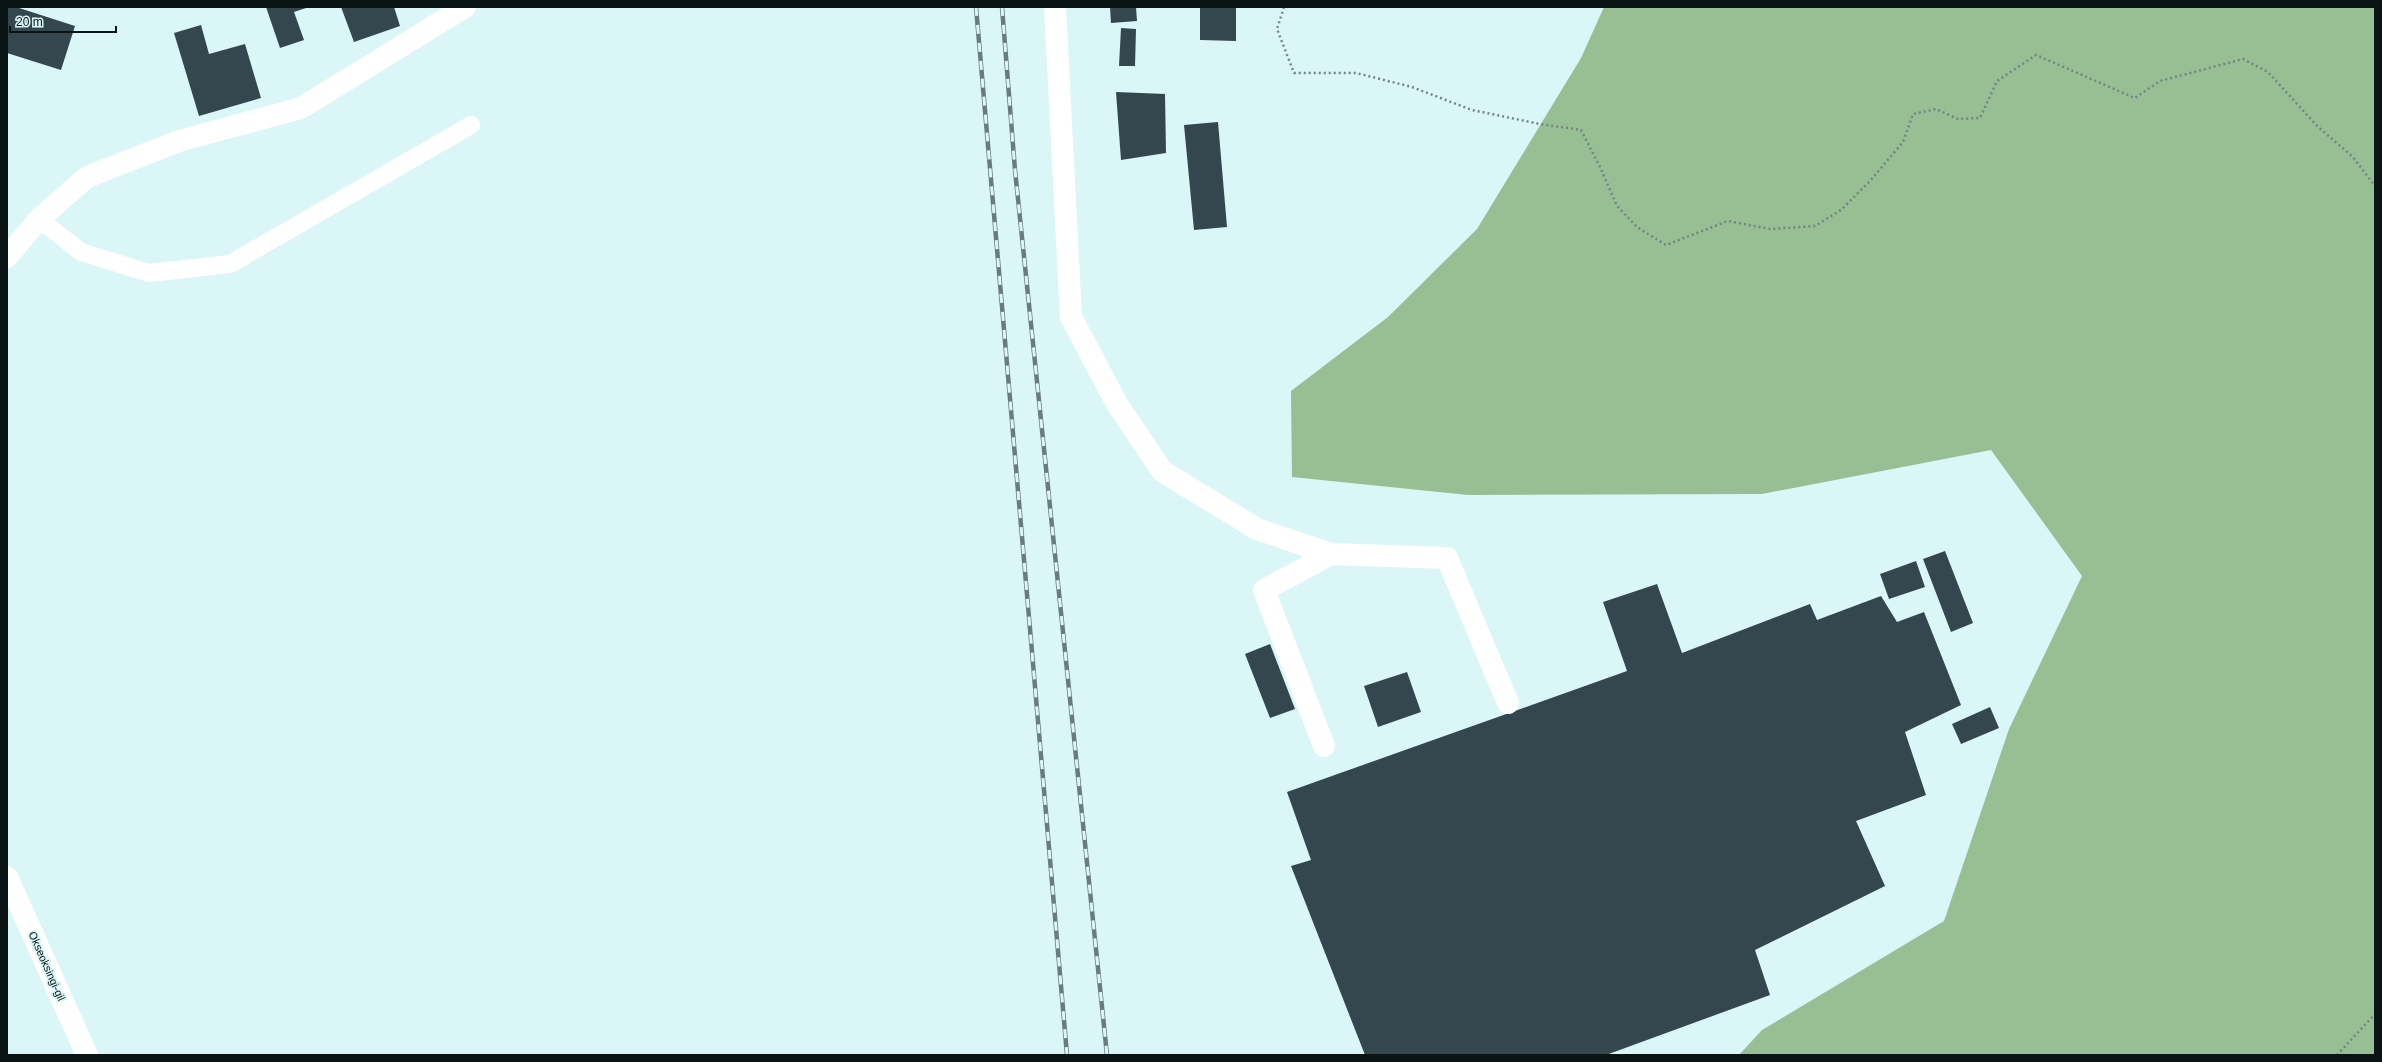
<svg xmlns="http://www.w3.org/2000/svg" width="2382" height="1062" font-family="Helvetica,sans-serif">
	<rect width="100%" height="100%" fill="#dbf6f6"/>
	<path fill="#98bf94" d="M 1604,7 L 2375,7 L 2375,1055 L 1739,1055 L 1762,1030 L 1944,921 L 2009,729 L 2082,576 L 1991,450 L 1762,494 L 1468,495 L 1292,477 L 1291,391 L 1388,317 L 1477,229 L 1581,58 Z"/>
	<path fill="#34474f" d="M 8,7 L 16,7 L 75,26 L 61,70 L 7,53 Z
		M 266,7 L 309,7 L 294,12 L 304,40 L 280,48 Z
		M 341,7 L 394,7 L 400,26 L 354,42 Z
		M 1110,7 L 1136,7 L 1137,21 L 1111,23 Z
		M 1200,7 L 1236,7 L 1236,41 L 1200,40 Z
		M 201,25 L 209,54 L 245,44 L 261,98 L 199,116 L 174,33 Z
		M 1121,28 L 1136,29 L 1135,66 L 1119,66 Z
		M 1116,92 L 1165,94 L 1166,153 L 1121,160 Z
		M 1218,122 L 1227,227 L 1194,230 L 1184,125 Z
		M 1945,551 L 1973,623 L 1951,632 L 1923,559 Z
		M 1916,561 L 1925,587 L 1889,599 L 1880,574 Z
		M 1657,584 L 1682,653 L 1810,604 L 1817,620 L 1881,596 L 1897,622 L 1924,612 L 1961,705 L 1905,732 L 1926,795 L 1856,821 L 1885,886 L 1755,950 L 1770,995 L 1606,1055 L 1365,1055 L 1291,866 L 1311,860 L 1287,792 L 1627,671 L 1603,602 Z
		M 1270,644 L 1295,709 L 1270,718 L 1245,654 Z
		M 1407,672 L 1421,712 L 1378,727 L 1364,686 Z
		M 1990,707 L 1999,728 L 1961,744 L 1952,724 Z"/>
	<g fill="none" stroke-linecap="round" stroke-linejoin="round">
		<path stroke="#728585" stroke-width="2.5" stroke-dasharray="2 3" stroke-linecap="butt" d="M 1284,7 L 1277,29 L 1294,73 L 1356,73 L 1412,87 L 1472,110 L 1540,124 L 1581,130 L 1600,167 L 1617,206 L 1637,227 L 1666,245 L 1728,221 L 1770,229 L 1815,226 L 1841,210 L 1870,181 L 1903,142 L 1913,114 L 1936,109 L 1958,119 L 1980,118 L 1997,81 L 2036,55 L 2135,98 L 2160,81 L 2243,59 L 2268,72 L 2317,126 L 2353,157 L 2375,186
			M 2337,1055 L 2375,1014"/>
		<path stroke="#fff" stroke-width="18" d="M 39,219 L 81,252 L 149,273 L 230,264 L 471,125"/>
		<path stroke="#fff" stroke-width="22" d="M 1055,7 L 1071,317 L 1117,404 L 1162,471 L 1257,529 L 1331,554 L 1264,590 L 1324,746
			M 7,257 L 39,219 L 87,177 L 179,141 L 301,108 L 465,7
			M 1331,554 L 1447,558 L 1508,703
			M 7,877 L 87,1055"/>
		<g stroke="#697b7b" stroke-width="4.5">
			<path id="rail" d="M 976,7 L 1067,1055
				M 1002,7 L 1015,170 L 1107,1055"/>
		</g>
		<use href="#rail" stroke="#dbf6f6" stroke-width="3" stroke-dasharray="9" stroke-linecap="butt"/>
	</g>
	<g text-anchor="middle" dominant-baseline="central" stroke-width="4" stroke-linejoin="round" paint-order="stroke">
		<g font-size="11" fill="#0a1414" stroke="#dbf6f6">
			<text transform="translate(47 966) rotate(66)">Okseoksingi-gil</text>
		</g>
	</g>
	<rect width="2382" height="1062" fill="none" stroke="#0a1414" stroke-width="16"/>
	<path d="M10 26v6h106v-6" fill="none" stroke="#0a1414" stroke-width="2"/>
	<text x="16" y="26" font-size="12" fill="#0a1414" stroke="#dbf6f6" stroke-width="3" paint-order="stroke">20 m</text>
</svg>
